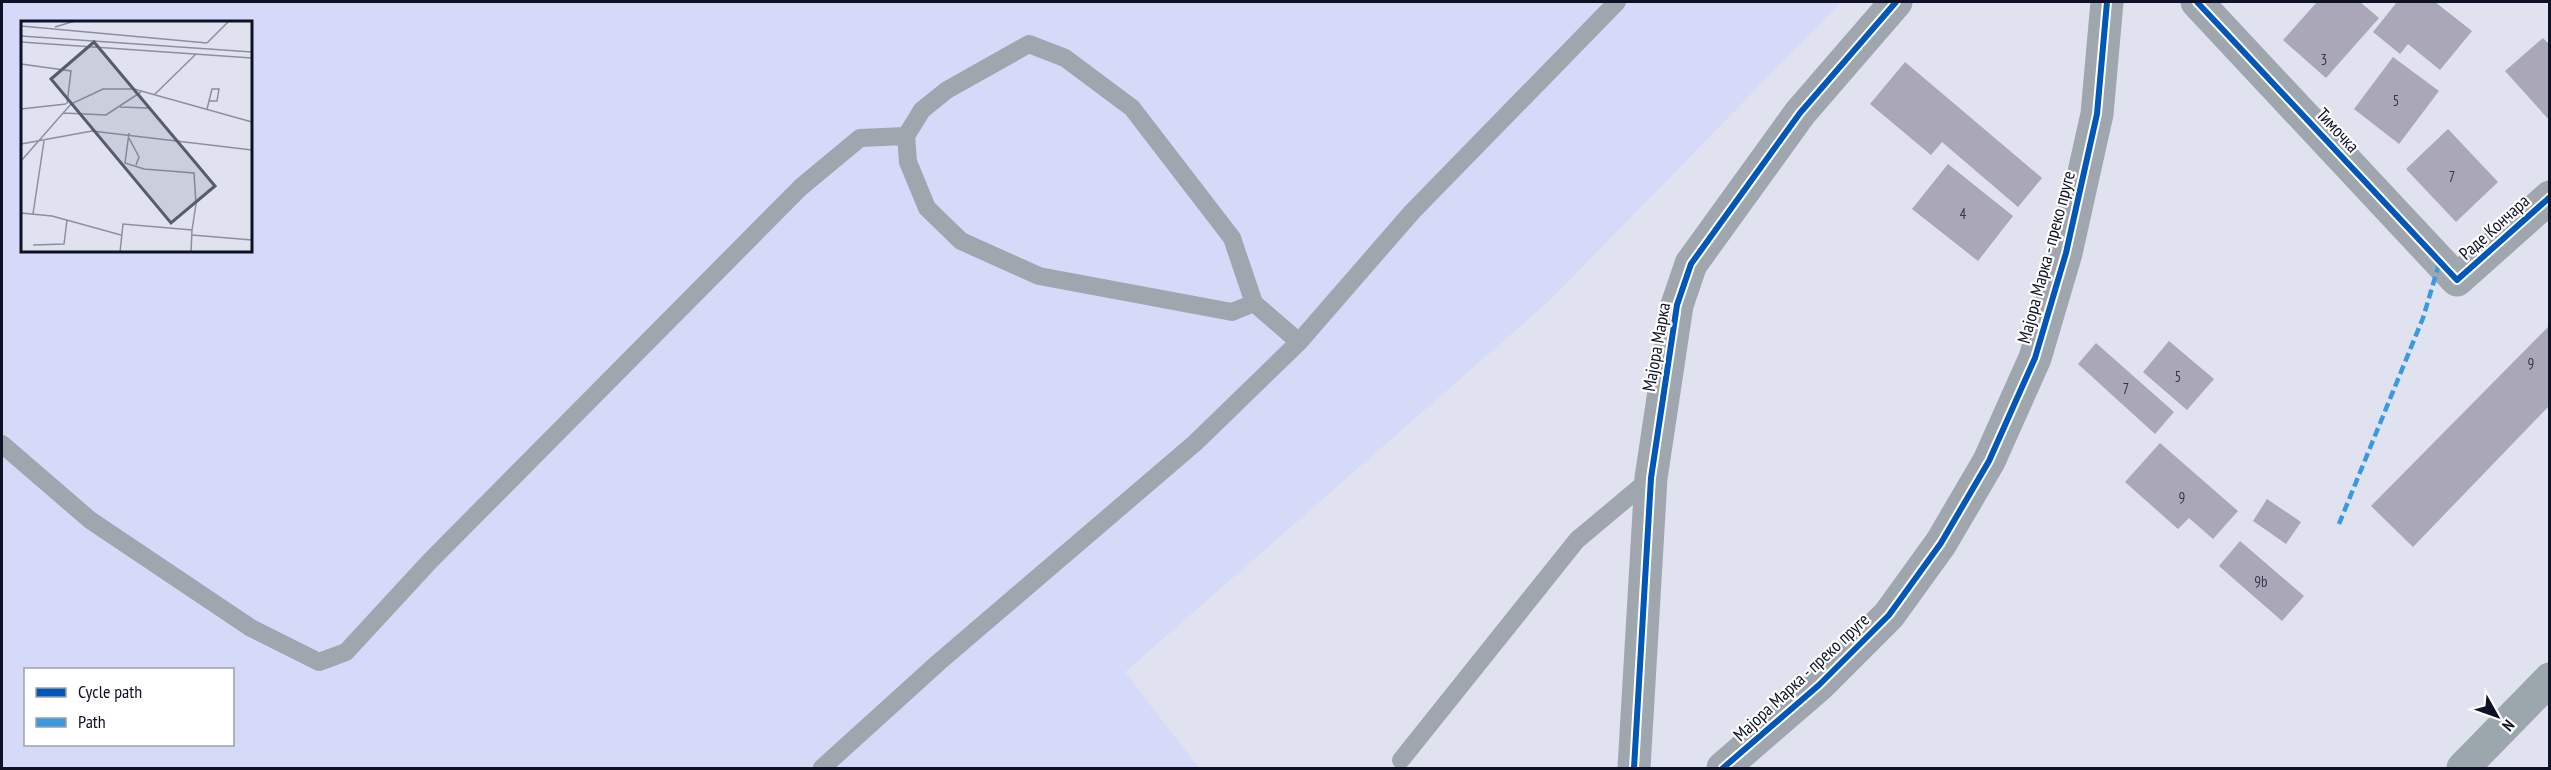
<svg xmlns="http://www.w3.org/2000/svg" width="2551" height="770" font-family="'PT Sans Narrow',sans-serif">
	<rect width="100%" height="100%" fill="#e0e2f0"/>
	<path fill="#d4daf7" fill-rule="evenodd" d="M 2,2 L 1841,2 L 1548,302 L 1125,672 L 1199,768 L 2,768 ZM 22,22 L 250,22 L 250,250 L 22,250 ZM 26,670 L 232,670 L 232,744 L 26,744 Z"/>
	<path fill="#a9a7b8" d="M 2317,2 L 2360,2 L 2379,18 L 2326,78 L 2283,40 Z
		M 2397,2 L 2435,2 L 2472,31 L 2440,70 L 2408,44 L 2400,54 L 2373,32 Z
		M 2543,38 L 2550,45 L 2550,121 L 2505,71 Z
		M 2393,57 L 2439,91 L 2399,144 L 2354,109 Z
		M 1905,62 L 2042,178 L 2018,207 L 1942,142 L 1931,155 L 1870,104 Z
		M 2448,129 L 2498,182 L 2456,222 L 2406,169 Z
		M 1948,164 L 2013,216 L 1978,261 L 1912,209 Z
		M 2550,325 L 2550,405 L 2413,547 L 2371,506 Z
		M 2169,341 L 2214,379 L 2187,410 L 2143,372 Z
		M 2096,343 L 2174,412 L 2155,434 L 2078,364 Z
		M 2160,443 L 2238,511 L 2213,539 L 2189,518 L 2178,529 L 2125,482 Z
		M 2267,499 L 2301,522 L 2286,544 L 2253,521 Z
		M 2240,541 L 2304,596 L 2282,621 L 2219,566 Z"/>
	<g fill="none" stroke-linecap="round" stroke-linejoin="round">
		<path stroke="#9fa6ad" stroke-width="18" d="M 1254,303 L 1232,312 L 1039,276 L 961,241 L 927,208 L 908,162 L 906,136 L 922,110 L 947,90 L 1029,44 L 1065,58 L 1132,108 L 1232,238 L 1254,303 L 1299,342
			M 2,444 L 90,520 L 251,628 L 319,662 L 346,652 L 430,561 L 801,187 L 860,138 L 906,136
			M 1401,760 L 1577,540 L 1651,478
			M 822,768 L 939,662 L 1195,443 L 1299,342 L 1412,212 L 1617,2"/>
		<path stroke="#9fa6ad" stroke-width="33" d="M 2197,2 L 2457,280 L 2550,197
			M 1634,768 L 1651,478 L 1677,305 L 1691,264 L 1800,113 L 1896,2"/>
		<path stroke="#9fa6ad" stroke-width="33" d="M 1723,768 L 1819,685 L 1889,615 L 1941,543 L 1989,461 L 2035,358 L 2066,253 L 2097,114 L 2107,2"/>
		<path stroke="#9ca6ad" stroke-width="33" d="M 2463,768 L 2550,679"/>
		<path stroke="#3a9ae0" stroke-width="4.5" stroke-dasharray="9 4.5" stroke-linecap="butt" d="M 2339,524 L 2423,318 L 2440,261"/>
		<g stroke="#fff" stroke-width="10">
			<path id="cycleway" d="M 2197,2 L 2457,280 L 2550,197
				M 1634,768 L 1651,478 L 1677,305 L 1691,264 L 1800,113 L 1896,2
				M 1723,768 L 1819,685 L 1889,615 L 1941,543 L 1989,461 L 2035,358 L 2066,253 L 2097,114 L 2107,2"/>
		</g>
		<use href="#cycleway" stroke="#0057b8" stroke-width="6"/>
	</g>
	<g text-anchor="middle" dominant-baseline="central" stroke-width="4.5" stroke-linejoin="round" paint-order="stroke">
		<g font-size="15" fill="#36374b">
			<text x="2324" y="59">3</text>
			<text x="2396" y="100">5</text>
			<text x="2452" y="176">7</text>
			<text x="1963" y="213">4</text>
			<text x="2531" y="363">9</text>
			<text x="2178" y="376">5</text>
			<text x="2126" y="388">7</text>
			<text x="2182" y="497">9</text>
			<text x="2261" y="581">9b</text>
		</g>
		<g font-size="18" fill="#0f1227" stroke="#fff">
			<text transform="translate(2338 130) rotate(47)">Тимочка</text>
			<text transform="translate(2494 227) rotate(-42)">Раде Кончара</text>
			<text transform="translate(2046 257) rotate(-75)">Мајора Марка - преко пруге</text>
			<text transform="translate(1656 347) rotate(-80)">Мајора Марка</text>
			<text transform="translate(1801 677) rotate(-43)">Мајора Марка - преко пруге</text>
		</g>
	</g>
	<g transform="translate(21 21)">
		<rect width="231" height="231" fill="#e0e2f0"/>
		<path fill="none" stroke="#8c8fa0" stroke-width="1.5" d="M 0,5 L 186,22M 34,6 L 54,0M 0,15 L 231,31M 0,21 L 231,37M 186,22 L 208,0M 0,43 L 50,50 L 46,83M 133,74 L 175,33M 99,86 L 127,87M 0,88 L 45,83M 186,88 L 191,68 L 198,68 L 196,80 L 188,80M 42,92 L 85,94 L 120,71M 108,112 L 104,142 L 123,148 L 173,152 L 175,183 L 171,209M 108,117 L 118,136 L 115,144M 0,123 L 71,110 L 231,129M 0,140 L 50,83 L 82,68 L 113,68 L 231,101M 0,192 L 31,195 L 100,214M 12,193 L 23,120M 171,214 L 231,219M 12,224 L 43,223 L 46,199M 99,231 L 102,203 L 171,209 L 170,231"/>
		<path fill="#585b6d" fill-opacity="0.15" stroke="#585b6d" stroke-width="3" d="M 73,21 L 194,165 L 150,202 L 30,58 Z"/>
		<rect width="231" height="231" fill="none" stroke="#0f1227" stroke-width="3"/>
	</g>
	<rect width="2551" height="770" fill="none" stroke="#0f1227" stroke-width="6"/>
	<rect x="24" y="668" width="210" height="78" fill="#ffffff" stroke="#9fa0a9" stroke-width="1.5"/>
	<rect x="36" y="688" width="30" height="9" fill="#0057b8" stroke="#9fa0a9" stroke-width="1.5"/>
	<text x="78" y="698" font-size="18" fill="#0f1227">Cycle path</text>
	<rect x="36" y="718" width="30" height="9" fill="#3a9ae0" stroke="#9fa0a9" stroke-width="1.5"/>
	<text x="78" y="728" font-size="18" fill="#0f1227">Path</text>
	<g transform="translate(2497 716) rotate(130)" stroke="#ffffff" stroke-width="4.5" paint-order="stroke">
	<path d="M0-4.5L10 22L0 15L-10 22Z" fill="#0f1227"/>
	<text y="-9" font-size="16" font-weight="bold" text-anchor="middle" fill="#0f1227">N</text>
	</g>
</svg>
